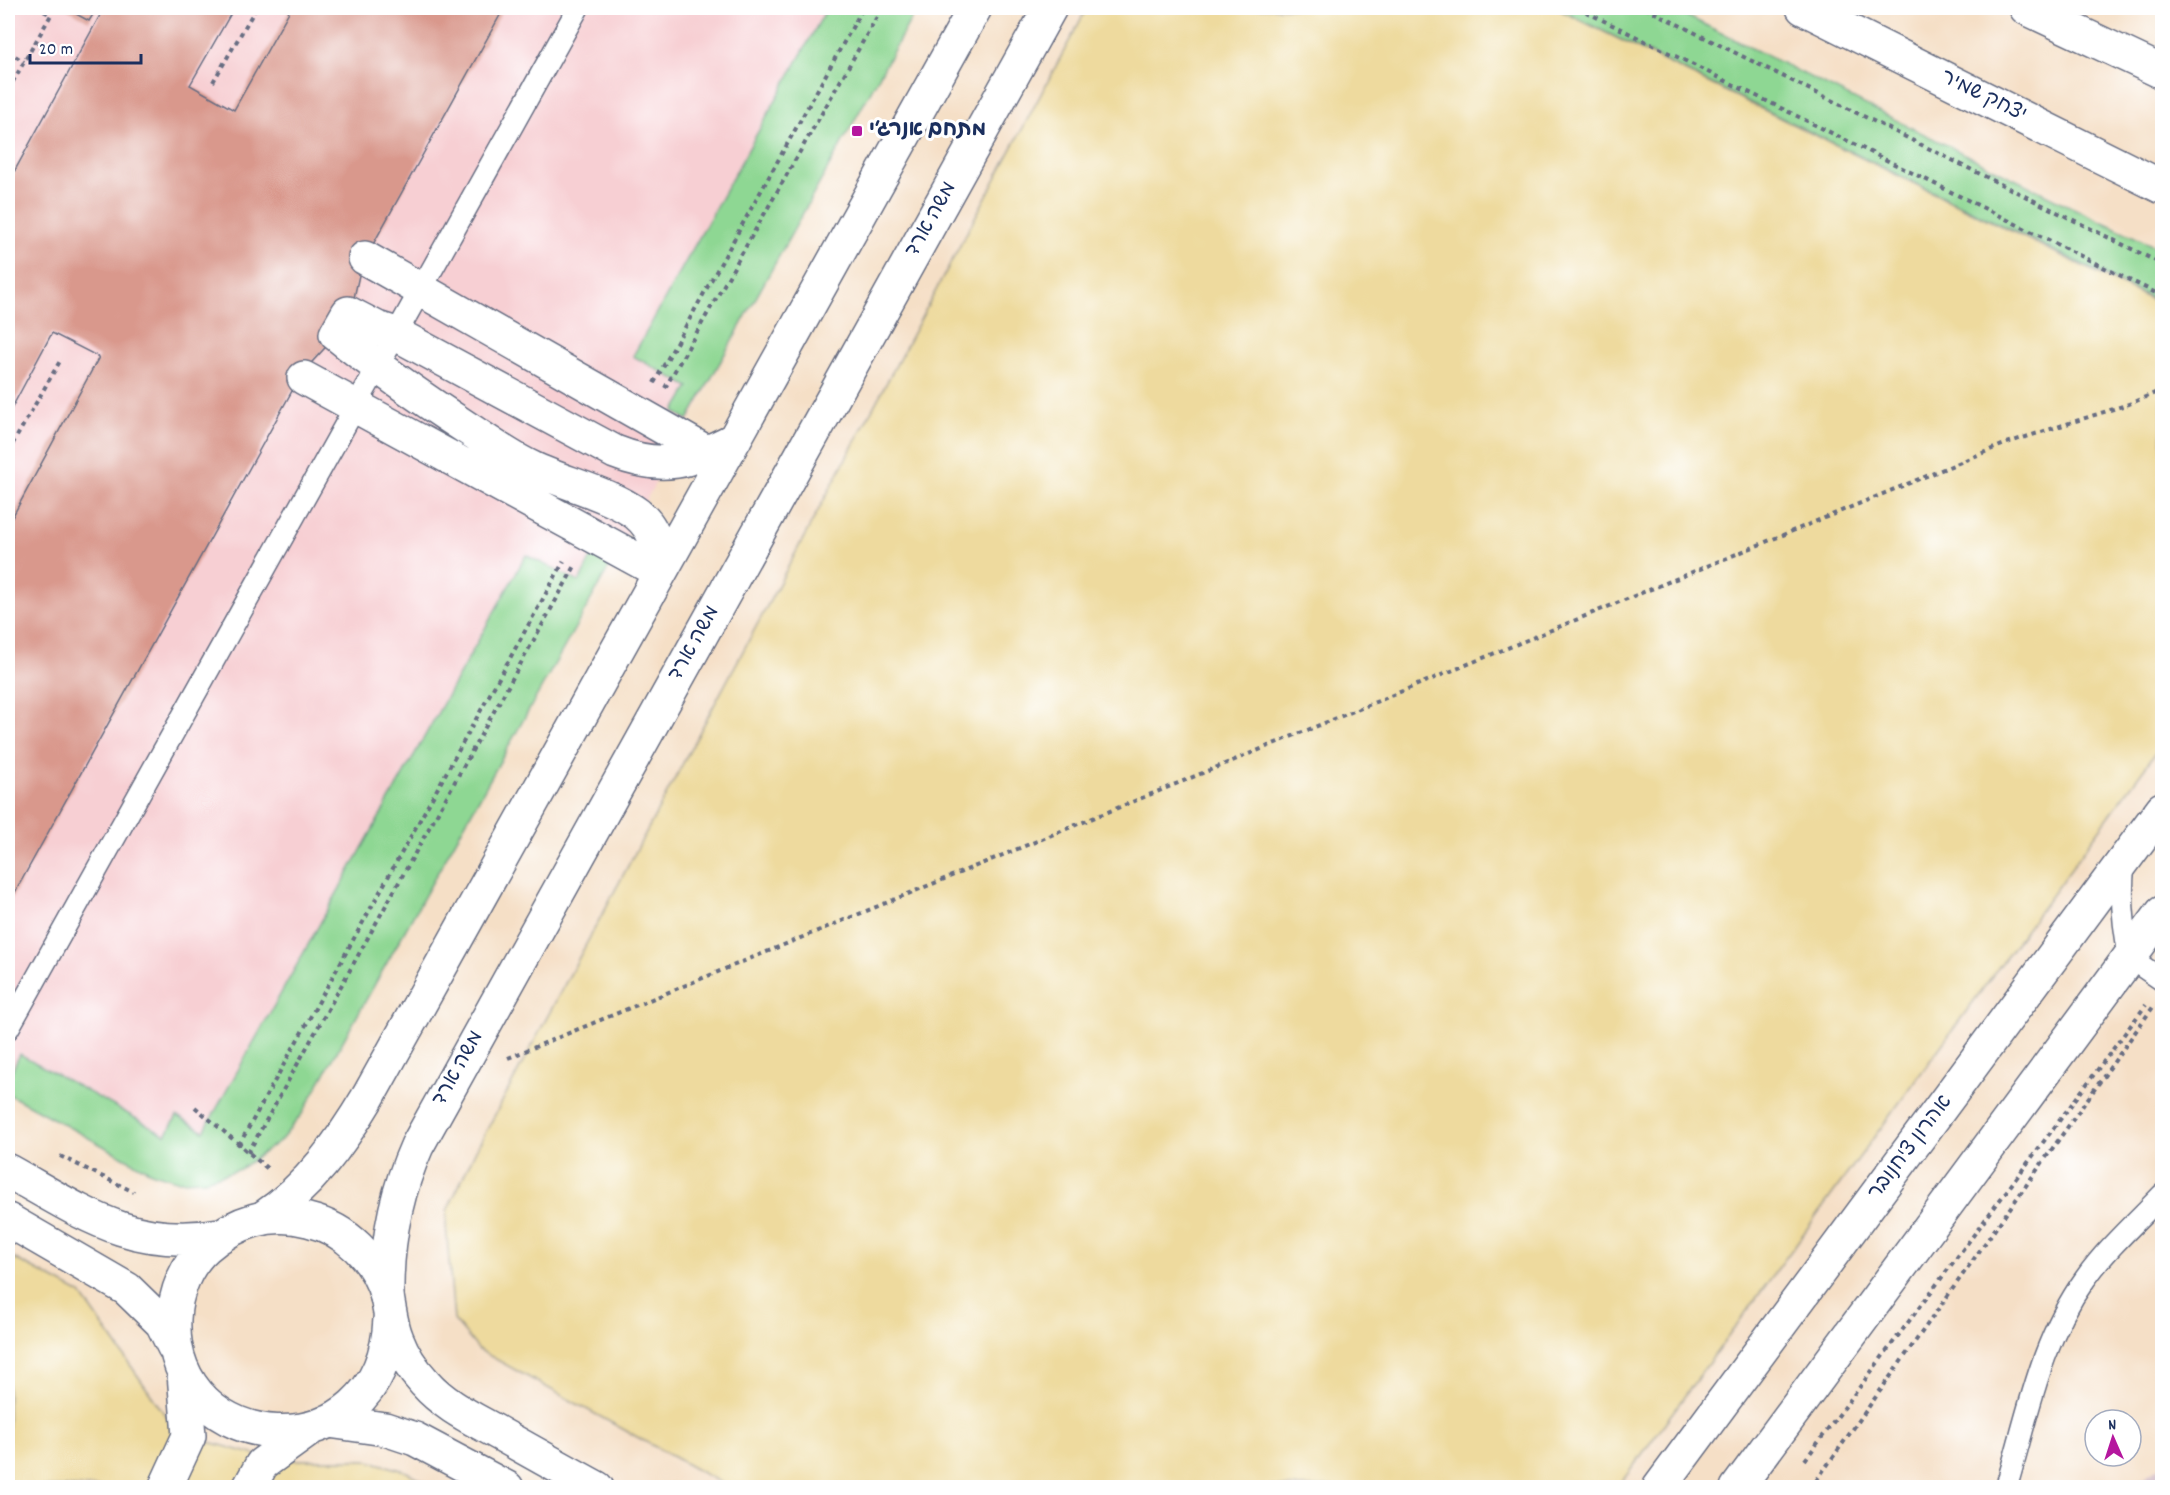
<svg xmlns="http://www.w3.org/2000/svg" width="2170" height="1495" font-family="Dekko,'Playpen Sans Hebrew',sans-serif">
	<rect width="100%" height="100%" fill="#fff"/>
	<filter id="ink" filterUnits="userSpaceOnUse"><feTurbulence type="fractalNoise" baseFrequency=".0167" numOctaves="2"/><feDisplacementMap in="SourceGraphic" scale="12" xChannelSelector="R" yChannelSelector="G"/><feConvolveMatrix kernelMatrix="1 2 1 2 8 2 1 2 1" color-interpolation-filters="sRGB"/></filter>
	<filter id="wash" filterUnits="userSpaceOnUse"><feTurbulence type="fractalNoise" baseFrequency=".008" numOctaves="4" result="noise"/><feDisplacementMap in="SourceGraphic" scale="24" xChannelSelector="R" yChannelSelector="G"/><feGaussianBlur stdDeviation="1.35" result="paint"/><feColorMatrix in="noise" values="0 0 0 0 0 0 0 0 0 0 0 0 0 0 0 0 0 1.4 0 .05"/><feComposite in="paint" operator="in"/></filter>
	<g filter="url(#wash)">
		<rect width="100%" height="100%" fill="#f5dfc6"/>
		<path fill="#f7cfd3" d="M 8,8 L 915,8 L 616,555 L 302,1114 L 281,1140 L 240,1169 L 205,1180 L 179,1181 L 151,1172 L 8,1094 Z"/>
		<path fill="#d2bdc7" d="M 2162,1466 L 2162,1487 L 2128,1487 Z"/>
		<path fill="#8ed793" stroke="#548378" stroke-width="1.5" d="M 827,8 L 917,8 L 688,420 L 674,412 L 689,387 L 633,356 Z
			M 1556,8 L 1671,8 L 2067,205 L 2162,250 L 2162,303 Z
			M 596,548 L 616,555 L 302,1114 L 281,1140 L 240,1169 L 205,1180 L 179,1181 L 151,1172 L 8,1094 L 8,1079 L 20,1054 L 166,1135 L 177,1116 L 204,1131 L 526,555 L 579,582 Z"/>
		<path fill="#eeda9e" stroke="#84847e" stroke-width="1.5" d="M 1087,8 L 1555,8 L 2162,305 L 2162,744 L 1618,1487 L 728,1487 L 479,1350 L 454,1320 L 446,1225 L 447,1211 L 475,1152 Z
			M 8,1255 L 81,1294 L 165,1415 L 206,1441 L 274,1460 L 366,1460 L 405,1471 L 434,1487 L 8,1487 Z"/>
		<g id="blocks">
			<path fill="#d9988c" d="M 65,8 L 97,8 L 89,21 Z
				M 104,8 L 234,8 L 190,85 L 234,110 L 291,8 L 504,8 L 361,266 L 354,298 L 333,339 L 302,373 L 8,905 L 8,525 L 99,357 L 52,333 L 8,415 L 8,183 Z"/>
		</g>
	</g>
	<g filter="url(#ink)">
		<use href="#blocks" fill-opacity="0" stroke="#676d82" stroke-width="1.5"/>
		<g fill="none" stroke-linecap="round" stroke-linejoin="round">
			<g stroke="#676d82" stroke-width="24">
				<path id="lane" d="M 2124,864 C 2120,897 2123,926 2130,958 L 2162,980
					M 8,1029 L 578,8
					M 2006,1488 C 2028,1415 2040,1342 2085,1279 C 2107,1248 2136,1222 2162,1195"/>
			</g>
			<g stroke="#676d82" stroke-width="36">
				<path id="street" d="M 365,258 L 708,453
					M 304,378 L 658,571
					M 655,580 C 663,557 657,530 637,514 C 613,495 561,482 532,468 C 510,458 490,443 470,430 C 424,400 379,369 336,334 L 348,313 L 377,328 L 396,334 L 615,452 C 662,471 691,462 735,439
					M 263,1218 C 309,1187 340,1144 368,1097 L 975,8
					M 387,1297 C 386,1243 395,1195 417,1146 L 1050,8"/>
			</g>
			<g stroke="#676d82" stroke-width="36">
				<path id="secondary" d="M 1803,8 L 2162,187
					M 2026,8 L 2162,72
					M 8,1171 C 82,1212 131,1250 220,1235
					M 8,1220 L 127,1289 L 162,1323 L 174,1347
					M 390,1319 C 383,1477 168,1461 174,1319 C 175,1292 186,1265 206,1247 C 235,1222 271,1210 308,1220 C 346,1229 377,1259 387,1297 C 390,1311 391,1325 397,1339 C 403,1355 413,1370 425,1383 C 445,1406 474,1419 500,1434 C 532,1452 564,1470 597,1488
					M 329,1421 L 385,1429 L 415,1439 L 507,1488
					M 165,1488 L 189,1436 L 184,1373
					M 249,1488 L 262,1464 L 309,1430
					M 1659,1488 L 2162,809
					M 1737,1488 L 2162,913"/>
			</g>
			<path stroke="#676d82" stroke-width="4" stroke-dasharray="4.5 4.5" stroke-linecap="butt" d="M 1578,8 L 2162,296
				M 1645,8 L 2162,264
				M 8,51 L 24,62
				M 213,82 L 256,8
				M 8,90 L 51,15 L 38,8
				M 654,383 L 863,8
				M 665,388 L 882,8
				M 8,452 L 60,361
				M 508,1058 L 2007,443 L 2129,404 L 2162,390
				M 195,1107 L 268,1169
				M 8,1131 L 15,1134
				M 239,1145 L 564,561
				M 248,1153 L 575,566
				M 60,1156 L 134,1192
				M 1805,1460 L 2146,1005
				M 1811,1488 L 2153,1007"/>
			<use href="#lane" stroke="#fff" stroke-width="21"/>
			<use href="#street" stroke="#fff" stroke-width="33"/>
			<use href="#secondary" stroke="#fff" stroke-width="33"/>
		</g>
	</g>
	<rect fill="#b5179e" stroke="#fff" stroke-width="2" x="851" y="125" width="12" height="12" rx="3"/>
	<g text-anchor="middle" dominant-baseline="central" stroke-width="6" stroke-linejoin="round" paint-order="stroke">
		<g font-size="21" fill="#1b2f5e" stroke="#fff">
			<text transform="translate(1983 97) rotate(26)">יצחק שמיר</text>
			<text transform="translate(932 220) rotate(-61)">משה ארד</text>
			<text transform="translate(695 644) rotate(-61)">משה ארד</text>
			<text transform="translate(459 1069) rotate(-61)">משה ארד</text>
			<text transform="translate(1911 1148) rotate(-53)">אהרון צ'חנובר</text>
		</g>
		<g font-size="21" font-weight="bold" fill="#1b2f5e" stroke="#fff" text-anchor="start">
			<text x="869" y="131">מתחם אנרג׳י</text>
		</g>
	</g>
	<rect width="2170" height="1495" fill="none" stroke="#fff" stroke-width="30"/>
	<g transform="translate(2113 1438) rotate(357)"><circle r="28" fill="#ffffff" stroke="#a4acbf" stroke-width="1.5"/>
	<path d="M0-4.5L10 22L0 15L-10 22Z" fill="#b5179e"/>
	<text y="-9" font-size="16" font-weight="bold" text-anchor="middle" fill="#1b2f5e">N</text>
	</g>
	<path d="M30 54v9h111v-9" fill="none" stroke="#1b2f5e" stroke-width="3"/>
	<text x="39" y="54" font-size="18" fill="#1b2f5e" stroke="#ffffff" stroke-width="4.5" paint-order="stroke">20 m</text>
</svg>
